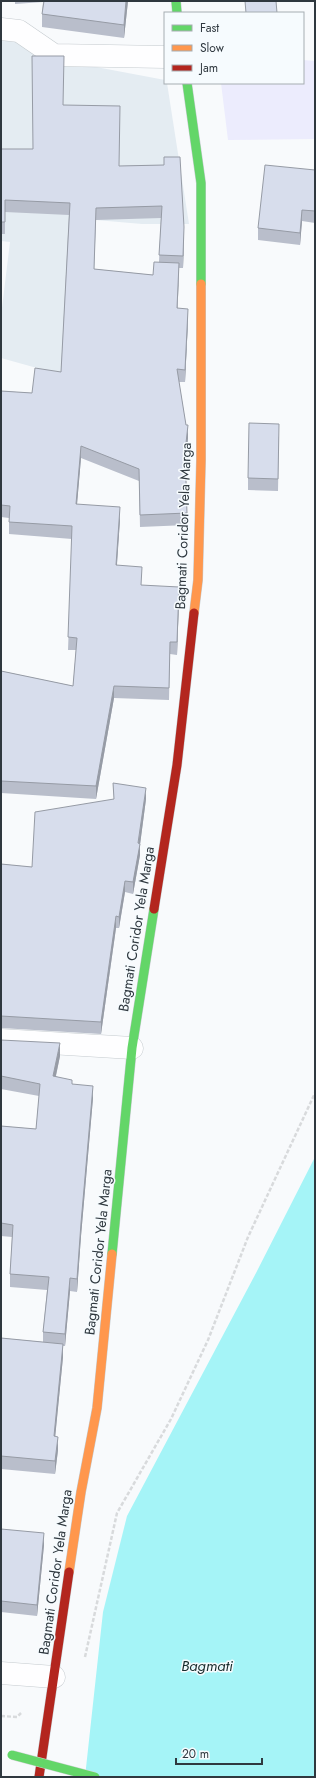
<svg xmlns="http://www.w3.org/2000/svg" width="316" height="1778" font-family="Jost,sans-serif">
	<rect width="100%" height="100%" fill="#f8fafc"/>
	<path fill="#e4ecf2" d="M 23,37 L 59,60 L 165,80 L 165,83 L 167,83 L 189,224 L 142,224 L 96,220 L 94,281 L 62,375 L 1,358 L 1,316 L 10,242 L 1,241 L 1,38 Z"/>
	<path fill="#ececfd" d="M 303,60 L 315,61 L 315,139 L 228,140 L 221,83 L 303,83 Z"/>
	<path fill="#a5f4f7" d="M 315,1157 L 315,1777 L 85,1777 L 103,1612 L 127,1516 L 256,1273 Z"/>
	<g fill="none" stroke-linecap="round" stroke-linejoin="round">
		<g stroke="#c5cbcf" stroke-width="23">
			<path id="street" d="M 1,29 L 19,31 L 54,55 L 165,57
				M 1,1040 L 132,1048
				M 1,1673 L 54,1677"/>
		</g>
		<g stroke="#c5cbcf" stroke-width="10">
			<path id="fast" d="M 176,1 L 177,13
				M 187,83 L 201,183 L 201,284
				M 112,1254 L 132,1048 L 154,909"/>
		</g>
		<g stroke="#c5cbcf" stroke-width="10">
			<path id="slow" d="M 194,613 L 198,580 L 201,460 L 201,284
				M 69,1572 L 81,1492 L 97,1408 L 112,1254"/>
		</g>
		<g stroke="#c5cbcf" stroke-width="10">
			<path id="jam" d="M 154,909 L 177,765 L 194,613
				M 39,1777 L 69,1572"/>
		</g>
		<path stroke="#d8dadc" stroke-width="2.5" stroke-dasharray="4 2" stroke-linecap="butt" d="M 85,1657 L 117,1513 L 171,1419 L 208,1340 L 248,1237 L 315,1093
			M 1,1716 L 17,1717 L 21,1713"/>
		<use href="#street" stroke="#fefeff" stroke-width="22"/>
		<use href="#fast" stroke="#63d668" stroke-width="9"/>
		<use href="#slow" stroke="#ff974d" stroke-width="9"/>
		<use href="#jam" stroke="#b3261e" stroke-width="9"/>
		<g stroke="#d3d6d8" stroke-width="10" stroke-linecap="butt">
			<path id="fast-bridge" d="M 12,1755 L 95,1777"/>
		</g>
		<use href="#fast-bridge" stroke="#63d668" stroke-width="9"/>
	</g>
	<path fill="#b9becb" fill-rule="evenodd" d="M 15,1 L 128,1 L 124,38 L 42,27 L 42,14 L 43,2 L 15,4 Z
		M 63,105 L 119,166 L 164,165 L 184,240 L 183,268 L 179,268 L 177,308 L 188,321 L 185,382 L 179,382 L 188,438 L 186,462 L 187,525 L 140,527 L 139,481 L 81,458 L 77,504 L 120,519 L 117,565 L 141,585 L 179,599 L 177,655 L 170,654 L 169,700 L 114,698 L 96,799 L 1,793 L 1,671 L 73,686 L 76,650 L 68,650 L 72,539 L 9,534 L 9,518 L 1,517 L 1,391 L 32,393 L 61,372 L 69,215 L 5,212 L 5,234 L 1,234 L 1,149 L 33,149 ZM 161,218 L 159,262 L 153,275 L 94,269 L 96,220 Z
		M 315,170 L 315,223 L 302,221 L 300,245 L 258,240 L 258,228 Z
		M 279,436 L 278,491 L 248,490 L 248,478 Z
		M 113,783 L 146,799 L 140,844 L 140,855 L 133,894 L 125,892 L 119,928 L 116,928 L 101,1034 L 1,1028 L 1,864 L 32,867 L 114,799 Z
		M 1,1040 L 60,1056 L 56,1076 L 72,1084 L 93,1098 L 81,1236 L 77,1292 L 70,1291 L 65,1346 L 63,1346 L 63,1357 L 55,1437 L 58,1450 L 55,1474 L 1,1469 L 1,1338 L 43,1342 L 43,1332 L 47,1290 L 10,1287 L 10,1274 L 12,1237 L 1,1236 L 1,1126 L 36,1129 L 39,1096 L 1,1089 Z
		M 1,1529 L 44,1545 L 37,1616 L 1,1612 Z"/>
	<path fill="#969ba5" d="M 126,1 L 128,1 L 124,38 L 124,25 Z
		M 302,210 L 302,221 L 300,245 L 300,233 Z
		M 184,227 L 184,240 L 183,268 L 183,256 Z
		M 179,263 L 179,275 L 177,320 L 177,308 Z
		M 188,309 L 188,321 L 185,382 L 185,370 Z
		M 188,425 L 188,438 L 185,464 L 185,452 Z
		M 81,446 L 81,458 L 76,516 L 76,504 Z
		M 120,507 L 120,519 L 116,577 L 116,565 Z
		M 179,587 L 179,599 L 177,655 L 177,642 Z
		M 114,686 L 114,698 L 96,799 L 96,786 Z
		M 146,788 L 146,799 L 140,845 L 140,844 L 140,855 L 133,894 L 133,882 Z
		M 125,881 L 125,892 L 119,928 L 119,917 Z
		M 116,916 L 116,928 L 101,1034 L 101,1022 Z
		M 1,1016 L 2,1016 L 2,1028 L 1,1028 Z
		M 60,1043 L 60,1056 L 53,1089 L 53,1076 Z
		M 93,1086 L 93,1098 L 81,1236 L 77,1292 L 77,1279 L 81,1223 Z
		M 70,1278 L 70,1291 L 65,1346 L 65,1334 Z
		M 63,1344 L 63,1357 L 54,1449 L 54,1436 Z
		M 58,1437 L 58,1450 L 55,1474 L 55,1461 Z
		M 44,1533 L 44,1545 L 37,1616 L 37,1605 Z"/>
	<path fill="#d7ddec" stroke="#969ba5" d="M 44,1 L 126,1 L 124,25 L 42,14 Z
		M 245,1 L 276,1 L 277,13 L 246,13 Z
		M 32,56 L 64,56 L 63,105 L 120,106 L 119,166 L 164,165 L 164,157 L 180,157 L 184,227 L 183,256 L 159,255 L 162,206 L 96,208 L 94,269 L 153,275 L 154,262 L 179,263 L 177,308 L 188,309 L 185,370 L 177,369 L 186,425 L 188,425 L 185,452 L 187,513 L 140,515 L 139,469 L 81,446 L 76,504 L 120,507 L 116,565 L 142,567 L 141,585 L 179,587 L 177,642 L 170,642 L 169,688 L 114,686 L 96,786 L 1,781 L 1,671 L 73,686 L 77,638 L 68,637 L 72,526 L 9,522 L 10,506 L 1,505 L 1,391 L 32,393 L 35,368 L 61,372 L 70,203 L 5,200 L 5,222 L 1,222 L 1,149 L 33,149 Z
		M 265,165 L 315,170 L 315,211 L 302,210 L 300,233 L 258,228 Z
		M 249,423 L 279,424 L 278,479 L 248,478 Z
		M 113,783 L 146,788 L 138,843 L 140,844 L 133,882 L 125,881 L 119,917 L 116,916 L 101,1022 L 1,1016 L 1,864 L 32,867 L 35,812 L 114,799 Z
		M 1,1040 L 60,1043 L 53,1076 L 72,1080 L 72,1084 L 93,1086 L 81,1223 L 77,1279 L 70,1278 L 65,1334 L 43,1332 L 49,1277 L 10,1274 L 13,1225 L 1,1223 L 1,1126 L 36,1129 L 40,1084 L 1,1076 Z
		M 1,1338 L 63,1344 L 54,1436 L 58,1437 L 55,1461 L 1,1456 Z
		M 1,1529 L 44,1533 L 37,1605 L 1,1601 Z"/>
	<g text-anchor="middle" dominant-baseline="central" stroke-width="3" stroke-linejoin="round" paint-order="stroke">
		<g font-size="14" fill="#2f383f" stroke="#f6fbfe">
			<text transform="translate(183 526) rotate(-88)">Bagmati Coridor Yela Marga</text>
			<text transform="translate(136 929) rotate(-81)">Bagmati Coridor Yela Marga</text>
			<text transform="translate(98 1252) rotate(-84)">Bagmati Coridor Yela Marga</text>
			<text transform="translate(55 1572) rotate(-82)">Bagmati Coridor Yela Marga</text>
		</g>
		<g font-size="15" font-style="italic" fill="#192d2e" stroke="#f6fbfe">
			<text x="207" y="1666">Bagmati</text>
		</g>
	</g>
	<rect width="316" height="1778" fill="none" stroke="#2f383f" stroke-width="4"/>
	<rect x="164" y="12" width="140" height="72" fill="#f6fbfe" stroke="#a6adb2"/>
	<rect x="172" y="25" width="20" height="6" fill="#63d668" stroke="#a6adb2"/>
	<text x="200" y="32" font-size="12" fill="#2f383f">Fast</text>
	<rect x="172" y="45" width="20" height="6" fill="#ff974d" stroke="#a6adb2"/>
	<text x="200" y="52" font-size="12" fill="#2f383f">Slow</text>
	<rect x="172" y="65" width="20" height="6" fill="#b3261e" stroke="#a6adb2"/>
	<text x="200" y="72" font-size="12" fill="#2f383f">Jam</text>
	<path d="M176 1758v6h86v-6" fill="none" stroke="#2f383f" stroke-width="2"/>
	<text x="182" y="1758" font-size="12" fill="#2f383f" stroke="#f6fbfe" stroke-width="3" paint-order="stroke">20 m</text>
</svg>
